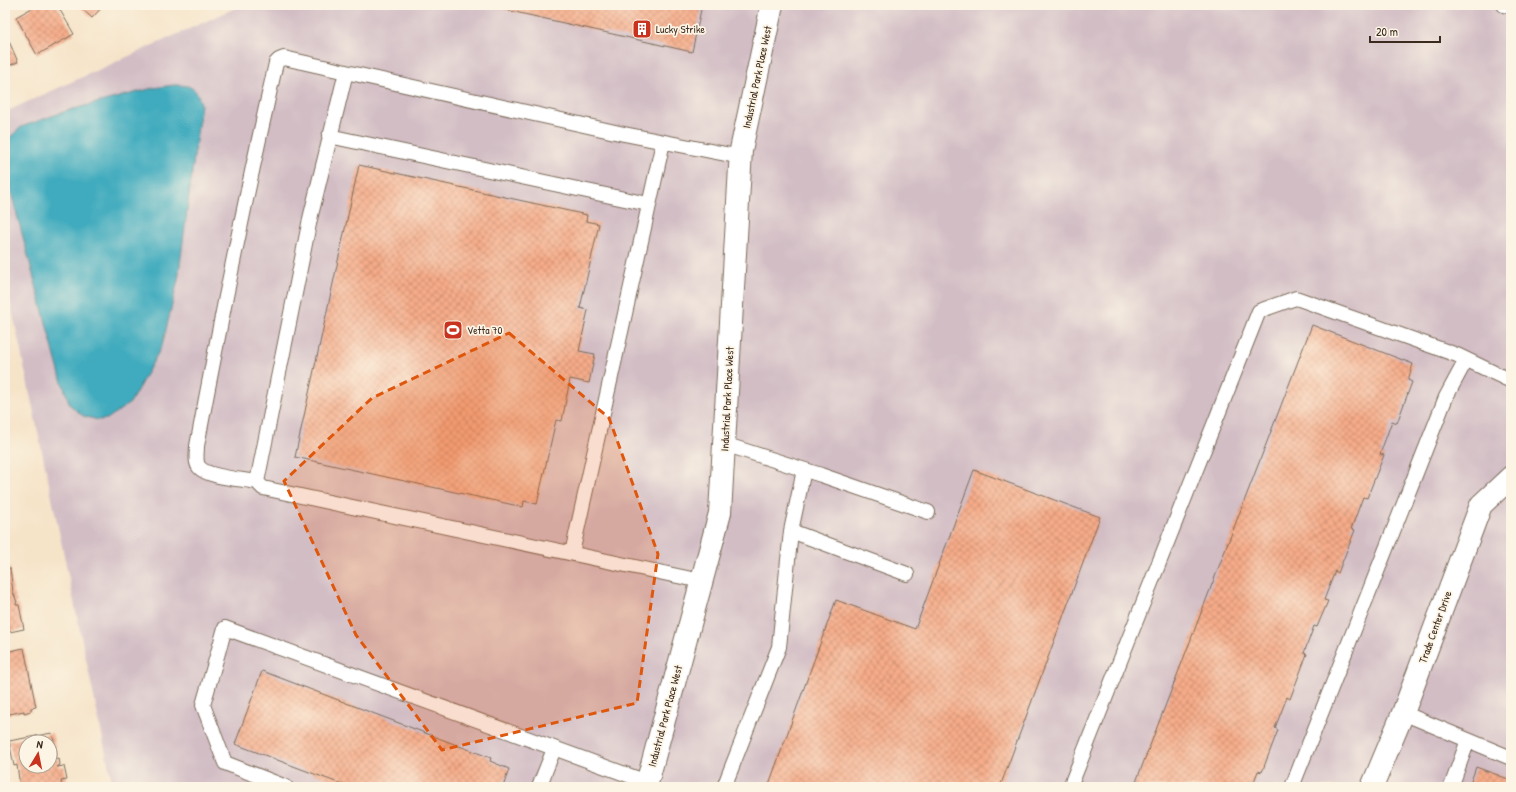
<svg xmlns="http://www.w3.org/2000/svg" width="1516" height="792" font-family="'Patrick Hand',sans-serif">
	<defs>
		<pattern id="building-cross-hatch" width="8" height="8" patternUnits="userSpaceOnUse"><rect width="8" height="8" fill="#f6ac89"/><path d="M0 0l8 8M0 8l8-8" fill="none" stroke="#c88c6f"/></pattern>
	</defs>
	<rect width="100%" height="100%" fill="#fcf5e5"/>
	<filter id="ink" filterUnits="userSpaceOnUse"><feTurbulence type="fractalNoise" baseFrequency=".025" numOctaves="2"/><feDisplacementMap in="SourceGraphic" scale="8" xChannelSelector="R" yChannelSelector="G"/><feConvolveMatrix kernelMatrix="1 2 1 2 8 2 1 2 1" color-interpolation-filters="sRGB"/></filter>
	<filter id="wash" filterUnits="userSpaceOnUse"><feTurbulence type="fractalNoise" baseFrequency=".012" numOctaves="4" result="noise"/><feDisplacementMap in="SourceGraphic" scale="16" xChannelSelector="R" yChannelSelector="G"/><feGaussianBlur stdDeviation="0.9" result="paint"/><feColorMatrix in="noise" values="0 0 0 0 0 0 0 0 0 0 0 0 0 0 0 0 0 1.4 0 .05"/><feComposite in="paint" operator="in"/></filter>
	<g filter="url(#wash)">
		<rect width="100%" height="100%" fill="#f6e4c9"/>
		<path fill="#d2bdc5" d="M 242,5 L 1511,5 L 1511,787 L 113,787 L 5,276 L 5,112 Z"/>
		<path fill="#3fabbe" stroke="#3d6a6e" d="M 174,85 C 191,85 196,87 201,104 L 178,280 L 162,346 L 130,403 L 107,419 L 98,420 L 83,416 L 70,405 L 61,379 L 5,170 L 5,142 L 21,127 L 66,111 L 153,88 Z"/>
		<g id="blocks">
			<path fill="url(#building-cross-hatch)" fill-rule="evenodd" d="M 30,5 L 57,5 L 74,34 L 37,55 L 16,17 L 32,8 Z
				M 78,5 L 104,5 L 92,18 Z
				M 484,5 L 702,5 L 692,52 Z
				M 5,32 L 18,62 L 5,67 Z
				M 359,165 L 587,215 L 586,221 L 599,224 L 580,308 L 588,310 L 579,351 L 595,354 L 589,383 L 570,379 L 562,421 L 556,420 L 537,504 L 524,501 L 523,507 L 295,457 Z
				M 1312,325 L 1413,364 L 1408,380 L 1412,382 L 1397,423 L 1392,421 L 1380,454 L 1384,455 L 1367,498 L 1363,497 L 1351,529 L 1355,530 L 1338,573 L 1335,571 L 1324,600 L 1328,601 L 1317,627 L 1314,626 L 1304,653 L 1307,654 L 1290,699 L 1287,697 L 1275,728 L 1278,730 L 1262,772 L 1258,771 L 1252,787 L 1134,787 Z
				M 974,470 L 1100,517 L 1000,787 L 768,787 L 836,600 L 915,629 Z
				M 10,568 L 13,592 L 17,602 L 16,603 L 16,605 L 19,605 L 24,629 L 5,633 L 5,569 Z
				M 24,648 L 36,707 L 31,708 L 31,711 L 24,713 L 24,711 L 5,715 L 5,652 Z
				M 262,671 L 491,758 L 490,761 L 509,769 L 503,787 L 349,787 L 235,744 Z
				M 52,733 L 57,755 L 55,755 L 56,759 L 59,758 L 60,765 L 57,767 L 64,766 L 67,780 L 61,781 L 62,787 L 20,787 L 17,765 L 14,766 L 9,741 ZM 26,742 L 50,742 L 50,766 L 26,766 Z
				M 1476,767 L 1511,780 L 1511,787 L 1469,787 Z"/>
		</g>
	</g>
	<g filter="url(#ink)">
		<use href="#blocks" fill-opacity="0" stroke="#7c6b5a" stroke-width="1"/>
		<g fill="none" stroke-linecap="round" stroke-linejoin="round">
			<g stroke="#7c6b5a" stroke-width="16">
				<path id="lane" d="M 1504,5 L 1511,7
					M 329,136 L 648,204
					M 724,444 L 821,475 L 928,512
					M 804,470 L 791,531 L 907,574
					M 257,482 C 243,479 208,478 199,467 C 195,462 197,452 197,446 C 221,318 247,190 276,63 L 279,60 L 284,58 L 346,72
					M 572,553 L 663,142
					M 701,581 L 263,488 L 257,482 L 310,219 L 346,72 L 624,134 L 741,157
					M 1403,713 L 1511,758
					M 286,787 L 225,763 L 203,705 L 225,628 L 647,782
					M 539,787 L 554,749
					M 724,787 L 779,647 L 791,531
					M 1070,787 L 1259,311 L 1296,298 L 1457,355 L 1511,381
					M 1292,787 L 1446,397 L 1466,360
					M 1451,787 L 1468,740"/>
			</g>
			<g stroke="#7c6b5a" stroke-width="24">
				<path id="street" d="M 646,787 L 720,513 L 741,150 L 772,5
					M 1372,787 L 1403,713 L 1481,505 L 1511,477"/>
			</g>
			<use href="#lane" stroke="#fff" stroke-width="14"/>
			<use href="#street" stroke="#fff" stroke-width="22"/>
		</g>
	</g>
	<path fill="#df570d" fill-opacity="0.2" stroke="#df570d" stroke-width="3" stroke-dasharray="8 5" stroke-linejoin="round" d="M 509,333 L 609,418 L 658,554 L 637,703 L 442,750 L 356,635 L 284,481 L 372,398 Z"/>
	<defs>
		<g id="building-square" transform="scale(1)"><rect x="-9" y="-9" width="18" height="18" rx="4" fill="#c8321e" stroke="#fcf5e5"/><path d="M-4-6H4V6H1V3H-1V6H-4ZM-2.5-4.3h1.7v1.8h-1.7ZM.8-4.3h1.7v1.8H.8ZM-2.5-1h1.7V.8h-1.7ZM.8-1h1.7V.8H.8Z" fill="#fff"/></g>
		<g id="stadium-square" transform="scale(1)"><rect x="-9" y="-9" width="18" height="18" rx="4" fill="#c8321e" stroke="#fcf5e5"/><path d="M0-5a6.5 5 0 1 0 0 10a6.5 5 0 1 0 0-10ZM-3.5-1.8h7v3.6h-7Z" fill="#fff"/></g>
	</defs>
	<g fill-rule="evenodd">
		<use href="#building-square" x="642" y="29"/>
		<use href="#stadium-square" x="453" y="330"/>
	</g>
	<g text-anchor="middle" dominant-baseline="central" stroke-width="3.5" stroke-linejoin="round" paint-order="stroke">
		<g font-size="11" fill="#3b2a1e" stroke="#fcf5e5" text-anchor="start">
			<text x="656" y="29">Lucky Strike</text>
			<text x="467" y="330">Vetta 70</text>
		</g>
		<g font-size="11" fill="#3b2a1e" stroke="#fcf5e5">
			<text transform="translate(757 77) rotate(-78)">Industrial Park Place West</text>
			<text transform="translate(727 399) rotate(-87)">Industrial Park Place West</text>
			<text transform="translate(1435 627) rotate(-70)">Trade Center Drive</text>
			<text transform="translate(665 716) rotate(-75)">Industrial Park Place West</text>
		</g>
	</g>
	<rect width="1516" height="792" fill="none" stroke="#fcf5e5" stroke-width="20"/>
	<g transform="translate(38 754) rotate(10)"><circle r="19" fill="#fcf5e5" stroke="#afa495"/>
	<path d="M0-3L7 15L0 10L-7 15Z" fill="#c8321e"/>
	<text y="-6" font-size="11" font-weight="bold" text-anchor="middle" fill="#3b2a1e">N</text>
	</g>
	<path d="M1370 36v6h70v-6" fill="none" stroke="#3b2a1e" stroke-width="2"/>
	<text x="1376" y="36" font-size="12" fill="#3b2a1e" stroke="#fcf5e5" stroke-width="3" paint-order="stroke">20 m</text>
</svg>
